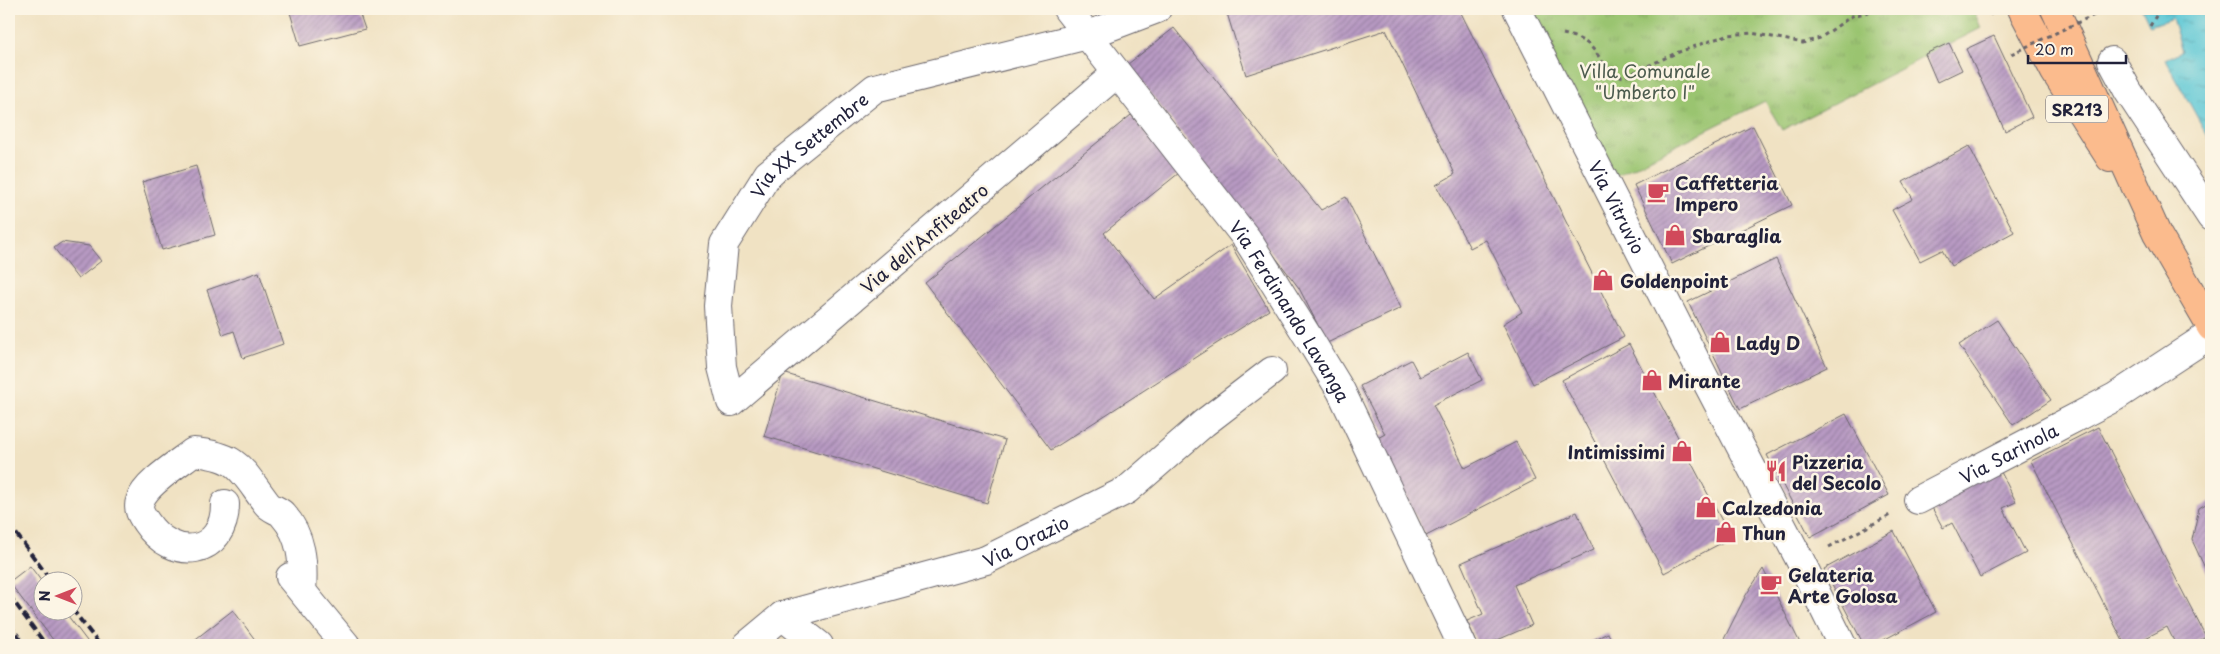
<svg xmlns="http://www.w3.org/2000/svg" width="2220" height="654" font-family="'Playpen Sans',sans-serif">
	<defs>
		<pattern id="grass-tufts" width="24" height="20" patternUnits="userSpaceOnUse" patternTransform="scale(1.25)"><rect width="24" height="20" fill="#9ac470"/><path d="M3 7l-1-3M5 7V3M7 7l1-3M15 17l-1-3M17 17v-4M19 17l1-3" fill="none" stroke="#84a862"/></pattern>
		<pattern id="water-ripples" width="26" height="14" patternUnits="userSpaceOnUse" patternTransform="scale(1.25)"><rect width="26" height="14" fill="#5dc8d6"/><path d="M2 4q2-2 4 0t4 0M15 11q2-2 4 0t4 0" fill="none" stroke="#4ca2af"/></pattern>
		<pattern id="building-hatch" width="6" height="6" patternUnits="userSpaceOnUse" patternTransform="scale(1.25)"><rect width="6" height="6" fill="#b89ac3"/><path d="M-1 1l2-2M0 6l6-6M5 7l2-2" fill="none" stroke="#957da0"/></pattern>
	</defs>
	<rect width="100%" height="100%" fill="#fcf5e5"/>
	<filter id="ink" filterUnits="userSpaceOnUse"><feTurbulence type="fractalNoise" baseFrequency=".02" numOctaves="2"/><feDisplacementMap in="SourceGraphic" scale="10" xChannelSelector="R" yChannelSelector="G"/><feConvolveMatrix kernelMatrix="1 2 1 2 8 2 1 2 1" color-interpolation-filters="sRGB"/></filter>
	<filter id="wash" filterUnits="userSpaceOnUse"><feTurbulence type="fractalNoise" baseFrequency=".0096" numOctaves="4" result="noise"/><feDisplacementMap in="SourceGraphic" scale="20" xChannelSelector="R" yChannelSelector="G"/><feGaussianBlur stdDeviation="1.12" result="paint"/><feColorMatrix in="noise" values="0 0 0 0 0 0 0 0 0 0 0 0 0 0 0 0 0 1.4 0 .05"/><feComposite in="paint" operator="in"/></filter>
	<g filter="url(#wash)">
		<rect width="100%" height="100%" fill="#f0e2c3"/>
		<path fill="url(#grass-tufts)" stroke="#5e7356" d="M 1526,9 L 1973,9 L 1981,28 L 1782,130 L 1765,101 L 1611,178 Z"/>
		<path fill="url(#water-ripples)" stroke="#407588" d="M 2142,9 L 2211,9 L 2211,142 L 2165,59 L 2182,51 L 2172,18 L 2150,26 Z"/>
		<g id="blocks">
			<path fill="url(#building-hatch)" d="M 289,9 L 358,9 L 365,29 L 300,46 Z
				M 1459,9 L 1624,337 L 1533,384 L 1503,324 L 1522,312 L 1486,240 L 1470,248 L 1436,185 L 1455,174 L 1386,30 L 1246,75 L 1226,10 Z
				M 1174,28 L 1321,210 L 1346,197 L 1401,308 L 1327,343 L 1299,288 L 1128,64 Z
				M 1994,36 L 2032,117 L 2005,131 L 1966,49 Z
				M 1949,43 L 1962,70 L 1937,82 L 1925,54 Z
				M 1131,115 L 1179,173 L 1104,233 L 1154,299 L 1231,245 L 1269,310 L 1051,450 L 925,283 Z
				M 1753,126 L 1792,205 L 1672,264 L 1634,185 Z
				M 1969,146 L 2014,232 L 1951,266 L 1942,250 L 1920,261 L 1892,210 L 1913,199 L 1903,182 Z
				M 196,166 L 215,235 L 162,250 L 142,182 Z
				M 62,242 L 89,246 L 101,261 L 78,279 L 54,248 Z
				M 1776,259 L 1827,367 L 1740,409 L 1688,302 Z
				M 259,272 L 283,344 L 243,358 L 234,331 L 223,335 L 207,290 Z
				M 1997,320 L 2051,400 L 2013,425 L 1959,345 Z
				M 1629,344 L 1731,538 L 1664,573 L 1562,380 Z
				M 1468,352 L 1482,380 L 1433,405 L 1465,468 L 1516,442 L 1535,480 L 1426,536 L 1376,439 L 1385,434 L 1360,386 L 1411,360 L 1420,377 Z
				M 783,373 L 1005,440 L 987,503 L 764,436 Z
				M 1846,414 L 1889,495 L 1810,537 L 1767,455 Z
				M 2098,427 L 2206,637 L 2191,645 L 2176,645 L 2167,627 L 2132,645 L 2125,645 L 2031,461 Z
				M 1999,468 L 2016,502 L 2003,508 L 2026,553 L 1980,577 L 1952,523 L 1943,528 L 1930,504 Z
				M 2211,501 L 2211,581 L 2192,540 L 2199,508 Z
				M 1577,512 L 1594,550 L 1514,585 L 1532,625 L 1486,645 L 1478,645 L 1467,621 L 1483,614 L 1461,563 Z
				M 1894,531 L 1936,612 L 1874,645 L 1864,645 L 1824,569 Z
				M 30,566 L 42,582 L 42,612 L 65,612 L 90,645 L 57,645 L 9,582 Z
				M 1763,569 L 1801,645 L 1721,645 L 1746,595 Z
				M 233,610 L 259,645 L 188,645 Z
				M 1608,633 L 1614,645 L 1582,645 Z"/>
		</g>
	</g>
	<g filter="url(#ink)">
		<use href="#blocks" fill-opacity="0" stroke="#6a656b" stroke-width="1"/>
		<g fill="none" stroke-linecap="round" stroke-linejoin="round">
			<g stroke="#6a656b" stroke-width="30">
				<g id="minor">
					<path id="s1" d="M 1067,9 L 1247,239 L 1310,340 L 1341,391 L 1462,645"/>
					<path id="s2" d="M 1517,9 L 1703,375 L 1801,562 L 1842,645"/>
					<path d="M 2112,61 L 2128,91 L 2211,217"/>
					<path id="s3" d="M 1117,73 L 731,402 L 722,367 L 718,306 L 724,244 L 768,174 L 875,88 L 1088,35 L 1157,9"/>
					<path id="s4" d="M 1918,500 L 2115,397 L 2211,334"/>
					<path d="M 225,504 C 225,556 173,563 146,522 C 142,516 137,509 140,501 C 145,484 179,463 193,452 C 240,456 241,470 267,504 C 271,509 279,510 283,515 C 302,536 304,563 302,591"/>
					<path d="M 290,577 L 346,645"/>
					<path d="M 782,616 L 819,645"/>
					<path id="s5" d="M 747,645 L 782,616 L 986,560 L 1127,490 L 1204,423 L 1272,371"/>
				</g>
			</g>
			<g stroke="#6a656b" stroke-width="30">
				<path id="major" d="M 2022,9 L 2055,72 L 2110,158
					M 2055,9 L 2157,234 L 2211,327"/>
			</g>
			<path stroke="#6a656b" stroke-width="3" stroke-dasharray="4 4" stroke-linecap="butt" d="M 1960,9 L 1988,10 L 1992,15
				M 2096,14 L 2106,9
				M 2150,26 L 2160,9
				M 1563,34 C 1572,36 1582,39 1589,45 C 1602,56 1605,75 1624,77 L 1676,53 L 1727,35 L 1752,33 L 1803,43 L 1820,38 L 1852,16 L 1873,11 L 1958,9
				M 1829,547 L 1892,514"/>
			<use href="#minor" stroke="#fff" stroke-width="28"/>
			<use href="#major" stroke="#fbbb8d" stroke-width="28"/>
			<path stroke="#22223b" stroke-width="4" stroke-dasharray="8 4" stroke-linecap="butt" d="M 9,524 L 52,582
				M 9,595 L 46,645
				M 72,609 L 100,645
				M 9,624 L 25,645"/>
			<path stroke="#6a656b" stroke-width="3" stroke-dasharray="4 4" stroke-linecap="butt" d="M 2011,54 L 2096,14"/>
		</g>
	</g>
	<defs>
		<g id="cafe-bare" transform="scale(1.725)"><path d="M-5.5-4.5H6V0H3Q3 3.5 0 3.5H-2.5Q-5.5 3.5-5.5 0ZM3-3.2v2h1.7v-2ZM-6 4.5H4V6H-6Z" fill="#d1495b" stroke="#fcf5e5" stroke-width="2.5" paint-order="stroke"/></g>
		<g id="shop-bare" transform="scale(1.725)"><path d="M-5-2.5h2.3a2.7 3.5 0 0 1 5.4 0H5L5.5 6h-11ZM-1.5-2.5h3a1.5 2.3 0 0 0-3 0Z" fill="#d1495b" stroke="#fcf5e5" stroke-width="2.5" paint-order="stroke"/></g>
		<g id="restaurant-bare" transform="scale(1.725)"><path d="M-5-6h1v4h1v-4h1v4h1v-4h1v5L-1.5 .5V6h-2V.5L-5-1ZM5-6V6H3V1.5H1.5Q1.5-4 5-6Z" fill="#d1495b" stroke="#fcf5e5" stroke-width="2.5" paint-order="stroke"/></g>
	</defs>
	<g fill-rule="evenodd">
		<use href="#cafe-bare" x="1658" y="192"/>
		<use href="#shop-bare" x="1675" y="235"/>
		<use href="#shop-bare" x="1603" y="280"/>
		<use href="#shop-bare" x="1720" y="342"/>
		<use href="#shop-bare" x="1652" y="380"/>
		<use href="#shop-bare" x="1682" y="451"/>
		<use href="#restaurant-bare" x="1776" y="471"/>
		<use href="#shop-bare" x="1706" y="507"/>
		<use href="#shop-bare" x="1726" y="532"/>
		<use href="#cafe-bare" x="1771" y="584"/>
	</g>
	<g text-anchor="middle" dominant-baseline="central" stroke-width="5" stroke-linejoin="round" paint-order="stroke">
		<rect fill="#fcf5e5" stroke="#63616e" stroke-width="1" x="2046" y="95.5" width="62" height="27" rx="4"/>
		<g font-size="16" font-weight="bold" fill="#22223b">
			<text x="2077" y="109">SR213</text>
		</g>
		<g font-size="18" fill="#4c5b4e" stroke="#fcf5e5">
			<text x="1645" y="70">Villa Comunale<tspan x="1645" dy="21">"Umberto I"</tspan></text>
		</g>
		<g font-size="18" fill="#22223b" stroke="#fcf5e5">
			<text stroke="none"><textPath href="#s3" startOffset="799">Via XX Settembre</textPath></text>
			<text stroke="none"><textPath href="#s2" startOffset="222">Via Vitruvio</textPath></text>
			<text transform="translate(924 238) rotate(-40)">Via dell'Anfiteatro</text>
			<text stroke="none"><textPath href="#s1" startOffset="376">Via Ferdinando Lavanga</textPath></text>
			<text stroke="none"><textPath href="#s4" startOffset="102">Via Sarinola</textPath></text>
			<text stroke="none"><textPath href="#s5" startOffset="301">Via Orazio</textPath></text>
		</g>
		<g font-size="18" font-weight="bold" fill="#22223b" stroke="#fcf5e5" text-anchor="start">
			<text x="1675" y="182">Caffetteria<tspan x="1675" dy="21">Impero</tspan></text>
			<text x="1692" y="235">Sbaraglia</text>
			<text x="1620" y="280">Goldenpoint</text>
			<text x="1736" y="342">Lady D</text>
			<text x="1668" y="380">Mirante</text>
			<text x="1665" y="451" text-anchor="end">Intimissimi</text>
			<text x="1792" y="461">Pizzeria<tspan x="1792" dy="21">del Secolo</tspan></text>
			<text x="1722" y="507">Calzedonia</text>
			<text x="1742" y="532">Thun</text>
			<text x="1788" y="574">Gelateria<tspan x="1788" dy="21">Arte Golosa</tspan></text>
		</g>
	</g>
	<rect width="2220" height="654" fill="none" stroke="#fcf5e5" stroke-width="30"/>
	<g transform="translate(58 596) rotate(270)"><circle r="24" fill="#fcf5e5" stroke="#a5a1a1"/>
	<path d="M0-4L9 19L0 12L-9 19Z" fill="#d1495b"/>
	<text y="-8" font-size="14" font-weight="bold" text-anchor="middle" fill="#22223b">N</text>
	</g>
	<path d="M2028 55v8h98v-8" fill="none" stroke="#22223b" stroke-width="2.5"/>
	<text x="2035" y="55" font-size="15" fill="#22223b" stroke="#fcf5e5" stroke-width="4" paint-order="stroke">20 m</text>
</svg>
